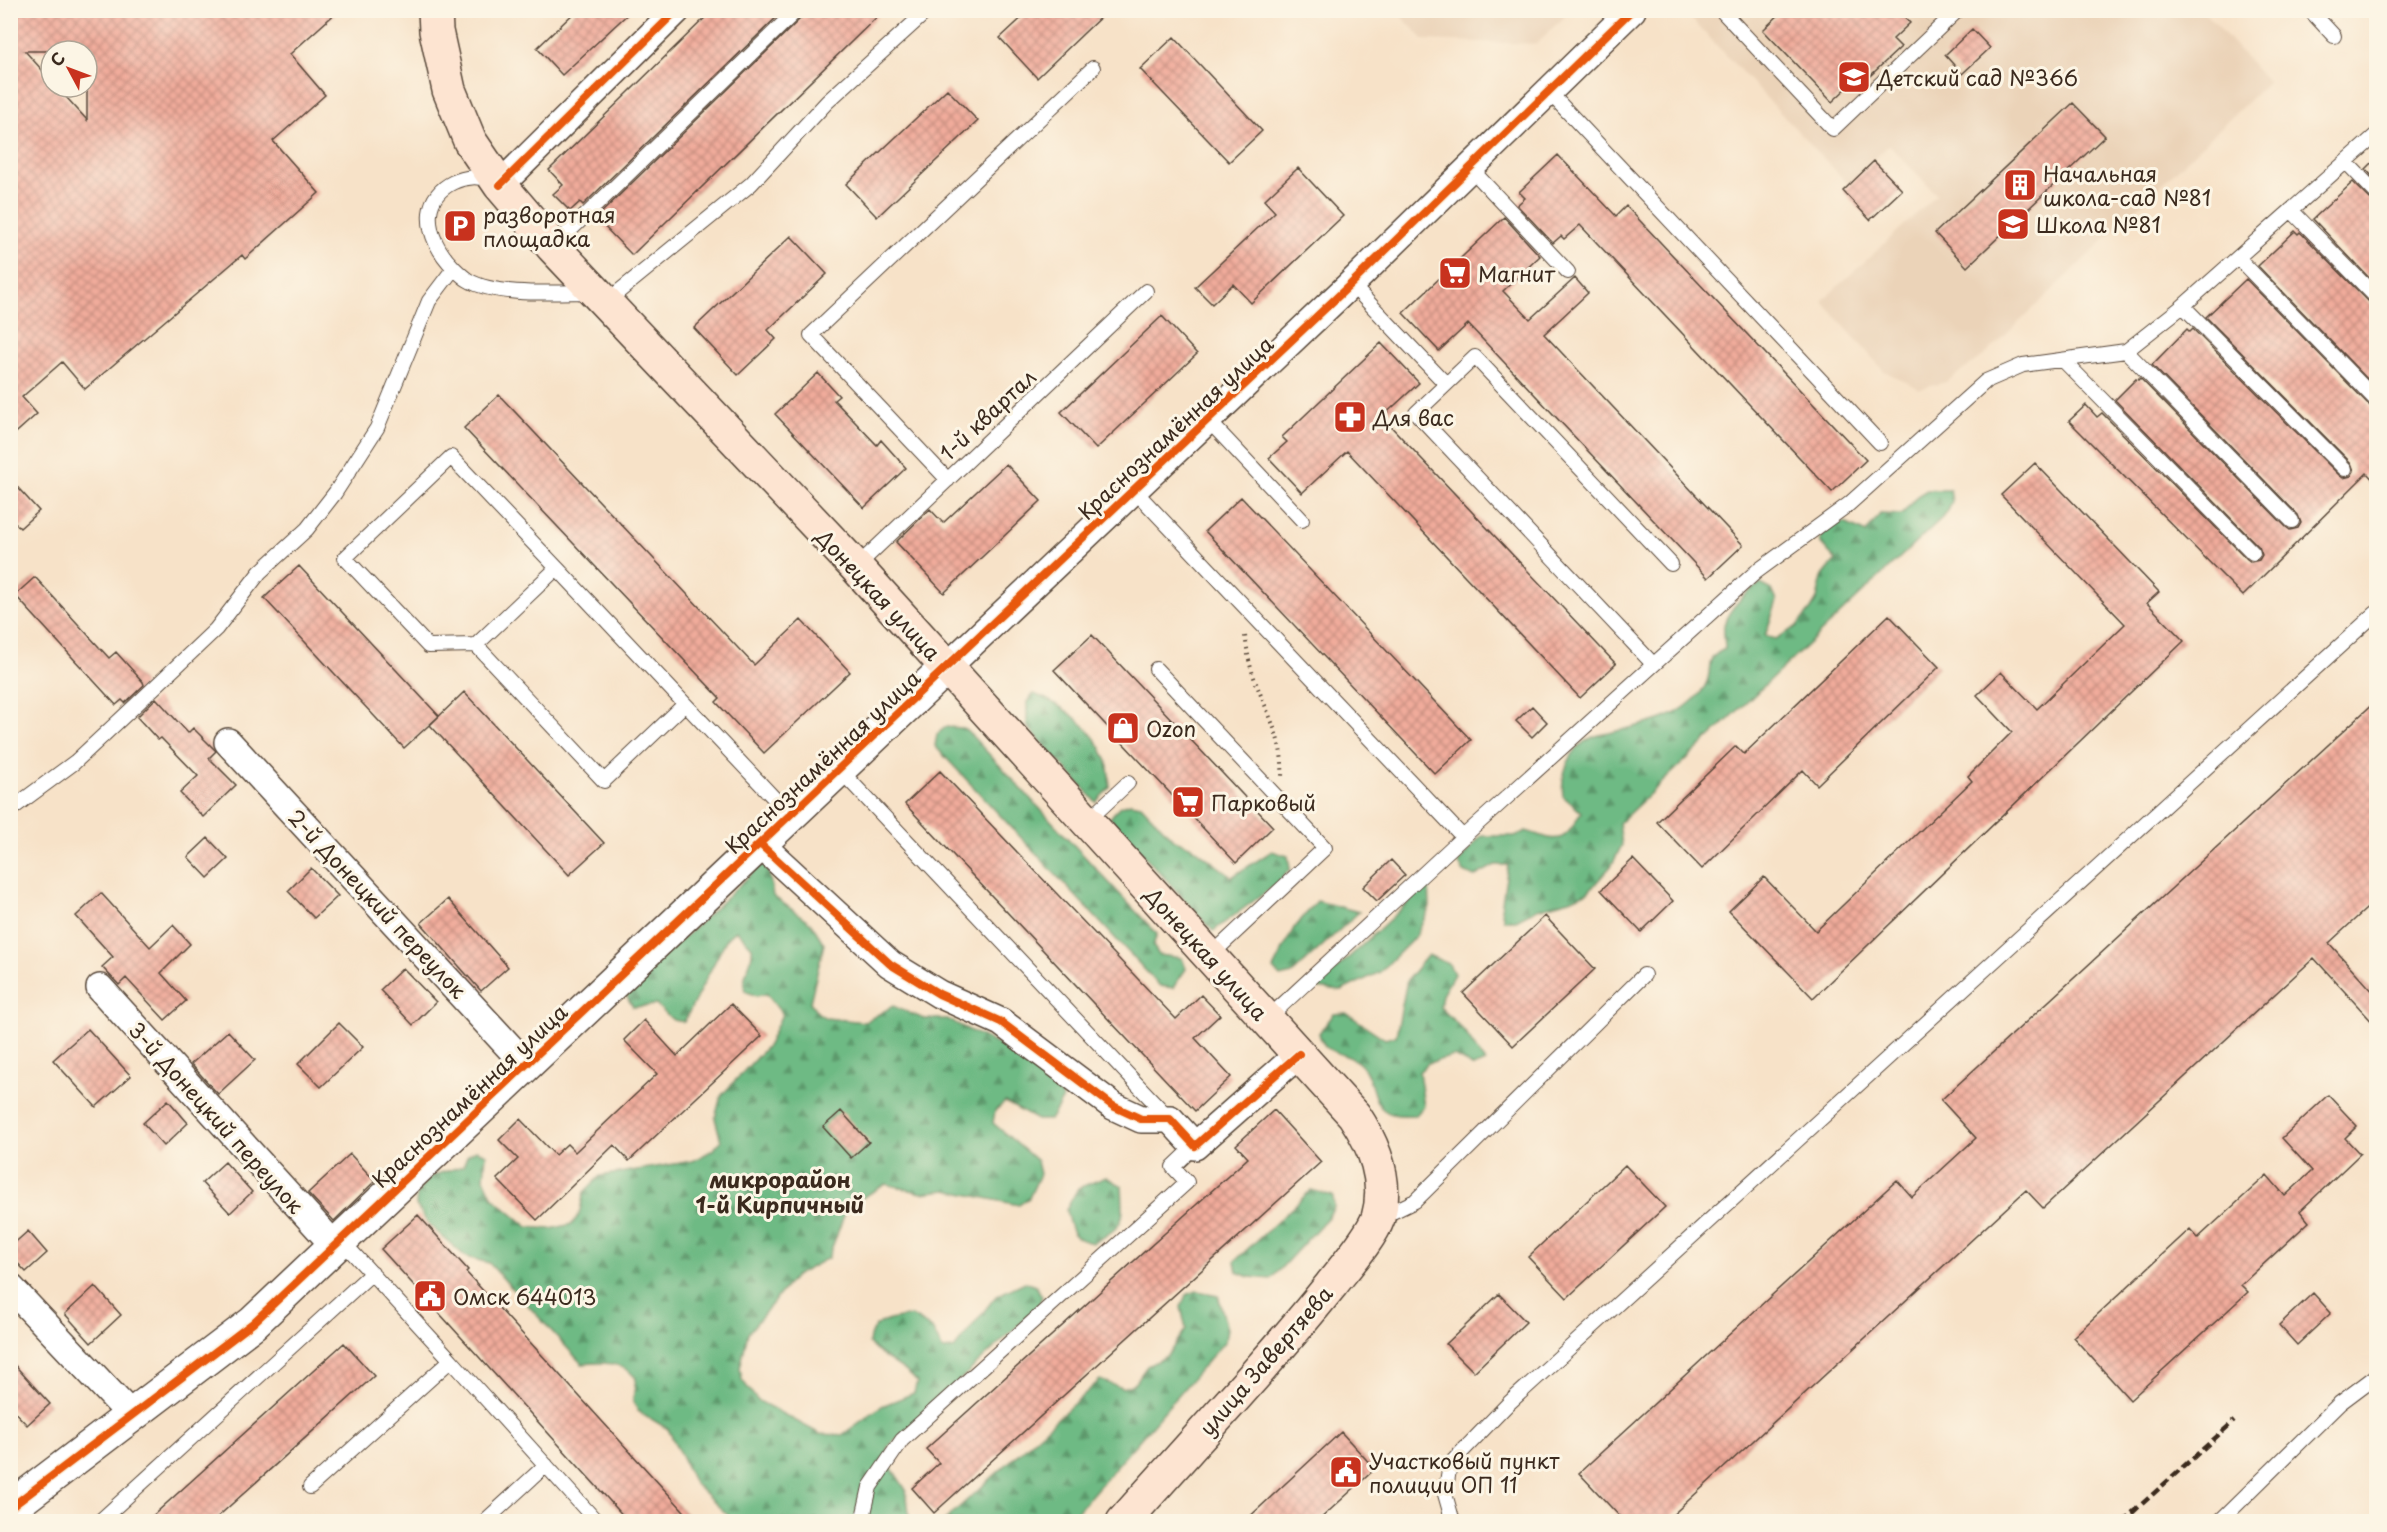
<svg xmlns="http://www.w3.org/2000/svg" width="2387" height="1532" font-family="'Playpen Sans',sans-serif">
	<defs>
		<pattern id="forest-firs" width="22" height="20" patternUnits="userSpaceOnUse" patternTransform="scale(1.5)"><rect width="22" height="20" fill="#6eba84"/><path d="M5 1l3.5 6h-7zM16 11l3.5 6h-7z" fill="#5c976b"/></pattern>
		<pattern id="building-cross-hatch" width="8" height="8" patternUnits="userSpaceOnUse" patternTransform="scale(1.5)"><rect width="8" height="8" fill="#f1ac9b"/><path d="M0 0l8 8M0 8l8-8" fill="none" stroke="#c48c7e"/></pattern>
	</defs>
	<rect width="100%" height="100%" fill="#fcf5e5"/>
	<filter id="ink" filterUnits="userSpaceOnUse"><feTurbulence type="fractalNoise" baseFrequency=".0167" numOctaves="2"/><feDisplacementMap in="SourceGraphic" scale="12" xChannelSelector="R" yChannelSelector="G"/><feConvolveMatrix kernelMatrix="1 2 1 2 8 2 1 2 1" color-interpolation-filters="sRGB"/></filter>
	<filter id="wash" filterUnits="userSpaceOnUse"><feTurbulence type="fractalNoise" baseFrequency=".008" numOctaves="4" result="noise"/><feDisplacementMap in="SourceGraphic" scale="24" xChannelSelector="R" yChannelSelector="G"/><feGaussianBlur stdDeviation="1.35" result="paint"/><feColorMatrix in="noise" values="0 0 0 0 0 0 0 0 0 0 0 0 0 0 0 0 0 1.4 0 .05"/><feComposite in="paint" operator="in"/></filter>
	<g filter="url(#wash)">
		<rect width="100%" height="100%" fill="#f7e2c8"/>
		<path fill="#ebd3b8" d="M 1396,11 L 1570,11 L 1536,44 L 1424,40 Z
			M 1684,11 L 2204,11 L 2268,82 L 1987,353 L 1946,382 L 1920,389 L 1884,371 L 1822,301 L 1937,195 L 1889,145 L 1848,184 Z"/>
		<path fill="url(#forest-firs)" stroke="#547251" stroke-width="1.5" d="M 1927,490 L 1950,490 L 1952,502 L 1947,513 L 1619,823 L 1622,845 L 1611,866 L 1588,892 L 1570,900 L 1537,909 L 1516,920 L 1504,920 L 1501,909 L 1508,865 L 1495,865 L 1474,877 L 1464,872 L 1458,863 L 1481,836 L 1515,836 L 1526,831 C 1559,842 1564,845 1581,812 L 1563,796 C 1560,774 1570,748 1591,738 C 1596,735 1603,734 1609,733 C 1635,726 1669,722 1690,703 C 1695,699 1702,692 1705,686 C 1715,669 1701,660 1725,649 C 1725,642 1723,633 1724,625 C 1728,609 1747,591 1761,584 L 1772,590 L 1777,601 L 1765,636 L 1776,639 L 1796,627 L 1811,609 L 1817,599 L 1822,577 L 1836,560 L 1820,542 L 1825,530 L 1834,523 L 1845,523 L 1866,533 L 1880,514 L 1902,515 L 1917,496 Z
			M 1034,694 C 1064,705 1094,728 1106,759 C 1109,767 1109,778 1110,787 L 1096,802 L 1027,726 L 1027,702 Z
			M 946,727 L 963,728 L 973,737 L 1157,934 L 1153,946 L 1159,955 L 1182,958 L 1186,969 L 1173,988 L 1160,986 L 935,746 L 937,734 Z
			M 1130,803 L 1141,805 L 1173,839 L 1194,848 L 1232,877 L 1272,851 L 1288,856 L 1290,869 L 1278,883 L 1213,931 L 1110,818 L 1119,807 Z
			M 762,864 L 769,872 L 773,896 L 811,923 L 824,944 L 810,1002 L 817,1012 L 826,1018 L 865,1022 L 893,1006 L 924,1019 L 947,1019 L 1033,1062 L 1052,1077 L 1063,1099 L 1050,1120 L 1037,1120 L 1005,1102 L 995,1111 L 993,1123 L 1037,1161 L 1040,1174 L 1029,1198 L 1019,1205 L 946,1190 L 922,1193 L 886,1184 L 853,1203 L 845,1213 L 828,1258 L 795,1276 L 748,1333 L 740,1368 L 742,1380 L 757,1400 L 820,1434 L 842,1435 L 882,1406 L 914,1393 L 917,1382 C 904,1365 882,1360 869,1343 C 871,1318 891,1320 912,1316 L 932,1329 L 943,1350 L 954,1349 L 996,1296 L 1025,1282 L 1036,1286 L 1042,1296 L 1038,1307 L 887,1448 L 887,1461 L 906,1490 L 910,1521 L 734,1521 L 694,1483 L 668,1429 L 638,1411 L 633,1400 L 636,1378 C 622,1361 602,1362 582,1364 L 489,1263 L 466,1257 L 429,1225 L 416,1205 L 417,1193 L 431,1176 L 463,1166 L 467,1156 L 476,1150 L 486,1154 L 484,1178 L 493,1198 L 528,1227 L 551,1229 L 572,1224 L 579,1215 L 584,1192 L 600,1176 L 693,1161 L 713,1150 L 721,1141 L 715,1118 L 721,1096 L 768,1045 L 782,1014 L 767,994 L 756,996 L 745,991 C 741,972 754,965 752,947 L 736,930 L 727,938 L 684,1022 L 673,1020 L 656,1005 L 633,1007 L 627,997 L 631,987 Z
			M 1429,883 L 1430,907 L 1416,936 L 1380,972 L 1341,991 L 1316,988 Z
			M 1317,901 L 1359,912 L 1292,974 L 1280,977 L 1273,969 L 1294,928 Z
			M 1428,955 L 1449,964 L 1454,974 L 1442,995 L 1440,1007 L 1464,1031 L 1485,1062 L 1474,1067 L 1454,1056 L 1428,1063 L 1419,1072 L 1424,1106 L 1416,1115 C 1406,1115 1393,1117 1384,1110 C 1371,1101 1373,1076 1361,1065 C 1346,1049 1325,1059 1319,1033 L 1334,1014 L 1346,1013 L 1385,1039 L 1396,1036 L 1407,980 Z
			M 1106,1177 L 1122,1186 C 1124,1222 1126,1225 1093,1243 C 1071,1239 1071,1231 1066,1210 L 1078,1188 Z
			M 1311,1190 L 1333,1196 L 1334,1207 L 1328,1217 L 1271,1279 L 1249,1277 L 1237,1272 L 1235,1261 Z
			M 1197,1291 L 1218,1295 L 1227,1329 L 1225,1341 L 1069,1521 L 944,1521 L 1100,1380 L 1122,1388 L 1134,1384 L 1147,1366 L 1167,1356 L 1186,1329 L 1181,1307 L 1186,1295 Z"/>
		<g id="blocks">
			<path fill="url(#building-cross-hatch)" fill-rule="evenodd" d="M 10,10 L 339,10 L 290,54 L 325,95 L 273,141 L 319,193 L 245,259 L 242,255 L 85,389 L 62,362 L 22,397 L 37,414 L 10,438 ZM 25,51 L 87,51 L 87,120 L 57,87 L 51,87 L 51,80 Z
				M 577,10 L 632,10 L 562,75 L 537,48 Z
				M 713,10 L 784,10 L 583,205 L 580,202 L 570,211 L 553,194 L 563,185 L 549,170 Z
				M 806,10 L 884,10 L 632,255 L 596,218 L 803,16 Z
				M 1030,10 L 1108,10 L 1037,78 L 1000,38 Z
				M 1784,10 L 1898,10 L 1910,23 L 1893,39 L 1901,47 L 1857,88 L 1852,83 L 1832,102 L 1763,30 Z
				M 1972,29 L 1990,48 L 1962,74 L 1945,55 Z
				M 1174,37 L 1262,131 L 1229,162 L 1140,69 Z
				M 947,89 L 978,121 L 877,217 L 846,184 Z
				M 2073,103 L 2105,136 L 1967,267 L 1935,233 Z
				M 1558,155 L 1616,216 L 1626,206 L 1866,460 L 1832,492 L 1580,225 L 1564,239 L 1561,236 L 1553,243 L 1517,205 L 1525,198 L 1519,192 Z
				M 2376,159 L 2376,181 L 2366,169 Z
				M 1874,161 L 1902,190 L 1870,220 L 1843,191 Z
				M 1298,168 L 1343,216 L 1251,303 L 1233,284 L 1212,304 L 1195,287 L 1275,212 L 1264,200 Z
				M 2353,182 L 2370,199 L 2376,202 L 2376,285 L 2313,219 Z
				M 1504,217 L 1540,256 L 1503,291 L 1530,319 L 1575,278 L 1588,293 L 1544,334 L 1743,545 L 1708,578 L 1468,324 L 1439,351 L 1403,313 Z
				M 2295,231 L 2298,234 L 2300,232 L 2370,303 L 2376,306 L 2376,388 L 2258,266 Z
				M 791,236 L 827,274 L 768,330 L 776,339 L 738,375 L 694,328 Z
				M 2246,279 L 2370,406 L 2376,409 L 2376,483 L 2367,473 L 2243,596 L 2069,421 L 2086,405 L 2097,417 L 2102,413 L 2247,559 L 2251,562 L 2259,560 L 2262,555 L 2259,547 L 2115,400 L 2136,379 L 2138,380 L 2140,378 L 2286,527 L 2290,530 L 2298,528 L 2301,523 L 2298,515 L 2152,365 L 2187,329 L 2190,332 L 2193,329 L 2339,475 L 2343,478 L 2351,476 L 2354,471 L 2351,463 L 2206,317 Z
				M 1162,316 L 1197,354 L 1096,449 L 1061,412 Z
				M 1381,343 L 1419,383 L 1382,417 L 1616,664 L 1580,698 L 1347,451 L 1302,493 L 1269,458 L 1287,442 L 1282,437 Z
				M 818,373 L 839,396 L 834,400 L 877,445 L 881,440 L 906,468 L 864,508 L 775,414 Z
				M 499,395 L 754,665 L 801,620 L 850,672 L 764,753 L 716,702 L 720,698 L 464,428 Z
				M 2035,463 L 2159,592 L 2147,603 L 2184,641 L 1813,998 L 1729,911 L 1764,877 L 1816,931 L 1972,781 L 1968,776 L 2012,732 L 1977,695 L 2001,672 L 2037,709 L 2125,624 L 2001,495 Z
				M 1006,464 L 1041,501 L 944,593 L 896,542 L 930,509 L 943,523 Z
				M 10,479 L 39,511 L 20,528 L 10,518 Z
				M 1241,497 L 1471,740 L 1435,774 L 1205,531 Z
				M 299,566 L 439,716 L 404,748 L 264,598 Z
				M 35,577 L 109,658 L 116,652 L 143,682 L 144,685 L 125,703 L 122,700 L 116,705 L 15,595 Z
				M 1889,615 L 1939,667 L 1817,785 L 1803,770 L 1702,869 L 1657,822 L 1736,746 L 1744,754 Z
				M 1092,635 L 1273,827 L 1236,863 L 1054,670 Z
				M 464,692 L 604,843 L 569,875 L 430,725 Z
				M 156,698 L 188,733 L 193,728 L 216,751 L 209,758 L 236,785 L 203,817 L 180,793 L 198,776 L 161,738 L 158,740 L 137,717 Z
				M 2376,701 L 2376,900 L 2329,943 L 2376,995 L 2376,1026 L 2314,958 L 2043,1208 L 2026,1190 L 1666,1521 L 1624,1521 L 1579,1473 L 1897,1180 L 1912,1197 L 1976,1138 L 1941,1100 Z
				M 1532,706 L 1547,722 L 1532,737 L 1516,721 Z
				M 940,771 L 1176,1019 L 1201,995 L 1220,1015 L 1195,1038 L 1231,1077 L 1195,1111 L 905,804 Z
				M 208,838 L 228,859 L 208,878 L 188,857 Z
				M 1633,859 L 1673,901 L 1641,932 L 1601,890 Z
				M 1391,860 L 1405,875 L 1377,901 L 1363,887 Z
				M 311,868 L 338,896 L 314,918 L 288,891 Z
				M 101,893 L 150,947 L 173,925 L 190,944 L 161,973 L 186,1001 L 165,1020 L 126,978 L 119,985 L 102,967 L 113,957 L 76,916 Z
				M 448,899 L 508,967 L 481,991 L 421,923 Z
				M 1545,916 L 1595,969 L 1513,1046 L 1463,993 Z
				M 403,968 L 436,1002 L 413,1025 L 380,990 Z
				M 731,1004 L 762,1036 L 629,1161 L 614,1145 L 537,1220 L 497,1179 L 518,1159 L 499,1140 L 520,1119 L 555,1155 L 567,1144 L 575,1152 L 657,1074 L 624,1040 L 644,1020 L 677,1056 Z
				M 339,1023 L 363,1047 L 321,1087 L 298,1064 Z
				M 88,1029 L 131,1076 L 96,1107 L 53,1060 Z
				M 228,1031 L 255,1060 L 218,1094 L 191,1064 Z
				M 2328,1095 L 2357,1126 L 2345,1138 L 2360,1154 L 2300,1211 L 2309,1222 L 2241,1285 L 2248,1292 L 2130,1400 L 2073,1337 L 2190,1229 L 2198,1238 L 2267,1175 L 2285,1196 L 2312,1171 L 2282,1138 Z
				M 168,1100 L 188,1123 L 164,1146 L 143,1123 Z
				M 1274,1110 L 1321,1162 L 934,1513 L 912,1488 L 939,1463 L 926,1449 L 1248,1158 L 1236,1145 Z
				M 841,1111 L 869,1142 L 851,1158 L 823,1127 Z
				M 350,1154 L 375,1181 L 334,1221 L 308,1193 Z
				M 225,1162 L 252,1192 L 230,1213 L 202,1183 Z
				M 1625,1165 L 1665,1207 L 1567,1298 L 1528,1257 Z
				M 418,1215 L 468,1270 L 466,1272 L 693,1521 L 628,1521 L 381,1249 Z
				M 28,1231 L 47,1253 L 26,1272 L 10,1255 L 10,1247 Z
				M 95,1286 L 121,1315 L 91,1343 L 65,1314 Z
				M 2313,1293 L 2331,1313 L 2297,1345 L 2279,1325 Z
				M 1499,1294 L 1526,1322 L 1474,1372 L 1446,1344 Z
				M 344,1343 L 374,1376 L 213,1521 L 147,1521 Z
				M 10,1360 L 50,1404 L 27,1425 L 10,1407 Z
				M 1341,1432 L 1375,1469 L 1318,1521 L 1245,1521 Z"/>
		</g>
	</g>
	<g filter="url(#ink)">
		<use href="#blocks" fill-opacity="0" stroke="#574638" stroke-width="1.5"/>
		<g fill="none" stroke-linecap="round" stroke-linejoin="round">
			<g stroke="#574638" stroke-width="16">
				<path id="service" d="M 1721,10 L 1833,129 L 1958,10
					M 2310,10 L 2334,36
					M 1549,92 L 1880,443
					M 2346,162 L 2376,193
					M 1471,169 L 1568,272
					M 2291,210 L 2376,297
					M 553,247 L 797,10
					M 2238,258 L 2376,400
					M 454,268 C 440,254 428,234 430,213 C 433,185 468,170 491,181
					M 1351,284 L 1446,384
					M 606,302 L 751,184 L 827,102 L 928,10
					M 2183,306 L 2345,469
					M 2126,351 L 2292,521
					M 2063,360 L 2253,553
					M 1208,420 L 1302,520
					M 451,457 L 557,568 L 476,645 L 428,646 L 345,558 Z
					M 948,480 L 811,335 L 1093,68
					M 1134,490 L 1463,837
					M 856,567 L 1146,291
					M 557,568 L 685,704
					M 476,645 L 604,781 L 685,704 L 790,815
					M 1653,664 L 1416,413 L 1475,357 L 1671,564
					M 1156,669 L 1325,848 L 1210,956
					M 839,769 L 1168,1117
					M 10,810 L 75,762 L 138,703 L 216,629 L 260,572 L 307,529 L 335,493 L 377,428 L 429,301 L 454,268 C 458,272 463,277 468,280 C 495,297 560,292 592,292
					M 1087,821 L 1128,783
					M 1267,1019 L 1463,837 L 1756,572 L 1849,504 L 1986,381 L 2023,365 L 2126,351 L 2183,306 L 2376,135
					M 1382,1217 L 1415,1201 L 1644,975
					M 451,1360 L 597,1522
					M 310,1487 L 451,1360 L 341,1240
					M 99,1522 L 372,1273
					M 484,1522 L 546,1465
					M 862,1522 L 870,1487 L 902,1440 L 1187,1182 L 1173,1167 L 1195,1146
					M 1453,1522 L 1445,1494 L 1450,1464 L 1509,1403 L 2376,613
					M 2219,1522 L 2340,1403 L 2376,1376"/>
			</g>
			<g stroke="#574638" stroke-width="30">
				<path id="minor" d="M 500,185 L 677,10
					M 947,667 L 1351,284 L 1632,10
					M 228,742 L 526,1065
					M 760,844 L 890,964 L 939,994 L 1001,1022 L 1113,1106 L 1141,1119 L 1170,1119 L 1195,1146 L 1299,1054
					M 100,988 L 334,1245
					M 10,1287 L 131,1415"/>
			</g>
			<g stroke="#574638" stroke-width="36">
				<path id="tertiary" d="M 10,1508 L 253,1323 L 947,667"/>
			</g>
			<g stroke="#574638" stroke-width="36">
				<path id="secondary" d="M 435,10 L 436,31 L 449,90 L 470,141 L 500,185 L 553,247 L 856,567 L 1354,1115 C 1374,1145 1389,1180 1378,1218 C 1371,1238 1344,1268 1331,1285 C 1265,1367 1193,1443 1123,1522"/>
			</g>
			<path stroke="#574638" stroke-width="4" stroke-dasharray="1.5 4.5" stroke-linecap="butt" d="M 1245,636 C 1247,647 1248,658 1251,668 C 1261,703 1285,738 1282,776"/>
			<use href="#service" stroke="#fff" stroke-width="14"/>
			<use href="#minor" stroke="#fff" stroke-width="27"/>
			<use href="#tertiary" stroke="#fff" stroke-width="33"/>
			<use href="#secondary" stroke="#fde4d1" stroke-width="33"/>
			<path stroke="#3b2a1e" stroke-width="4.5" stroke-dasharray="9 4.5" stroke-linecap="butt" d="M 2122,1522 L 2234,1421"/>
			<g stroke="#fcf5e5" stroke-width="11">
				<path id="cycleway" d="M 500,185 L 677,10
					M 760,844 L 890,964 L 939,994 L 1001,1022 L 1113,1106 L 1141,1119 L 1170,1119 L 1195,1146 L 1299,1054
					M 10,1508 L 253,1323 L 1351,284 L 1632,10"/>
			</g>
			<use href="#cycleway" stroke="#e8590c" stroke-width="8"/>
		</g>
	</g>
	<defs>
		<g id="school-square" transform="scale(1.725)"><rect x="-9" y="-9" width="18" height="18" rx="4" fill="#c8321e" stroke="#fcf5e5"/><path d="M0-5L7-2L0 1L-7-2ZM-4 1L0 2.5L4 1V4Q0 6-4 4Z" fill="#fff"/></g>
		<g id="building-square" transform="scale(1.725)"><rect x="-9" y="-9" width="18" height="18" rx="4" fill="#c8321e" stroke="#fcf5e5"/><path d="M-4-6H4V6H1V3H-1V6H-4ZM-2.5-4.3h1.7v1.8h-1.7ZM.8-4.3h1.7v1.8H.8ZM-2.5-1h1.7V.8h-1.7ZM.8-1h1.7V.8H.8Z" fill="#fff"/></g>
		<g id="parking-square" transform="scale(1.725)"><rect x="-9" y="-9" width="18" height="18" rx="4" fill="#c8321e" stroke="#fcf5e5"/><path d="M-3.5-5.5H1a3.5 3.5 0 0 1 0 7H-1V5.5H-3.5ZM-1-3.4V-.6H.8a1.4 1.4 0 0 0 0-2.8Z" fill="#fff"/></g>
		<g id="supermarket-square" transform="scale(1.725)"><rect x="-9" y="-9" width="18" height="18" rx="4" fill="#c8321e" stroke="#fcf5e5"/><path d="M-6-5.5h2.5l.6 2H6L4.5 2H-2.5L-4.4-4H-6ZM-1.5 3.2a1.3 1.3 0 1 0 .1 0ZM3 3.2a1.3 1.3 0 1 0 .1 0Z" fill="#fff"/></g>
		<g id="pharmacy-square" transform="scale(1.725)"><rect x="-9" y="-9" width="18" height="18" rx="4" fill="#c8321e" stroke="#fcf5e5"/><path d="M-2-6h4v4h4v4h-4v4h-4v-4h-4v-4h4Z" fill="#fff"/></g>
		<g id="shop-square" transform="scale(1.725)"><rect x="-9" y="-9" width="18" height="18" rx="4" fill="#c8321e" stroke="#fcf5e5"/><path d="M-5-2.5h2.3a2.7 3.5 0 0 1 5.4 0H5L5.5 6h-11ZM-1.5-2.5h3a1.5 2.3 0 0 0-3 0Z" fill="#fff"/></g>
		<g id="civic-square" transform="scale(1.725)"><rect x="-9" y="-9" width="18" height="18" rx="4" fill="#c8321e" stroke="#fcf5e5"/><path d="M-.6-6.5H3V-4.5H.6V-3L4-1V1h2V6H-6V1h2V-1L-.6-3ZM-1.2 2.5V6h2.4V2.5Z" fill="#fff"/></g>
	</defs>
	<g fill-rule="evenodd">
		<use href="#school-square" x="1854" y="77"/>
		<use href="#building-square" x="2020" y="185"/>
		<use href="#school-square" x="2013" y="224"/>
		<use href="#parking-square" x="460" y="226"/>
		<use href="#supermarket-square" x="1455" y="273"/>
		<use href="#pharmacy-square" x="1350" y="417"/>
		<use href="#shop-square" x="1123" y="728"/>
		<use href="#supermarket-square" x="1188" y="802"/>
		<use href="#civic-square" x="430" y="1296"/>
		<use href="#civic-square" x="1346" y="1472"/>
	</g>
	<g text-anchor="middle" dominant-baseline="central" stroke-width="6" stroke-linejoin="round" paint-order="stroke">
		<g font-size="21" fill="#3b2a1e" stroke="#fcf5e5" text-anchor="start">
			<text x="1877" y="77">Детский сад №366</text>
			<text x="2043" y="173">Начальная<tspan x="2043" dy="24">школа-сад №81</tspan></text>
			<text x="483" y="214">разворотная<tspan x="483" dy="24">площадка</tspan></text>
			<text x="2036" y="224">Школа №81</text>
			<text x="1478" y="273">Магнит</text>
			<text x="1373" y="417">Для вас</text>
			<text x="1146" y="728">Ozon</text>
			<text x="1211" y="802">Парковый</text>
			<text x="453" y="1296">Омск 644013</text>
			<text x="1369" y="1460">Участковый пункт<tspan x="1369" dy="24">полиции ОП 11</tspan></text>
		</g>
		<g font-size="21" fill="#3b2a1e" stroke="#fcf5e5">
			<text transform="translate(987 414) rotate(-43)">1-й квартал</text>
			<text transform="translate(1175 427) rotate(-43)">Краснознамённая улица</text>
			<text transform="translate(879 594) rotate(47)">Донецкая улица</text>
			<text transform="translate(822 761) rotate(-43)">Краснознамённая улица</text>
			<text transform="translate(378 903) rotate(47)">2-й Донецкий переулок</text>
			<text transform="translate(1207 953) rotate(48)">Донецкая улица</text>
			<text transform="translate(469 1095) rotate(-43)">Краснознамённая улица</text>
			<text transform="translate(217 1117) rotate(48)">3-й Донецкий переулок</text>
			<text transform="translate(1265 1360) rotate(-49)">улица Завертяева</text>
		</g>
		<g font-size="22" font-weight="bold" fill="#3b2a1e" stroke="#fcf5e5">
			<text x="780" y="1178">микрорайон<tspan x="780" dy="25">1-й Кирпичный</tspan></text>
		</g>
	</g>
	<rect width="2387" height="1532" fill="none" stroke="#fcf5e5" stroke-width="36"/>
	<g transform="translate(69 69) rotate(311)"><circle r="28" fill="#fcf5e5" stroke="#afa495" stroke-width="1.5"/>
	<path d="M0-4.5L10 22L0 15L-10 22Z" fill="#c8321e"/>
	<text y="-9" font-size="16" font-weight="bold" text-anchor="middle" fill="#3b2a1e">С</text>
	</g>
</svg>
